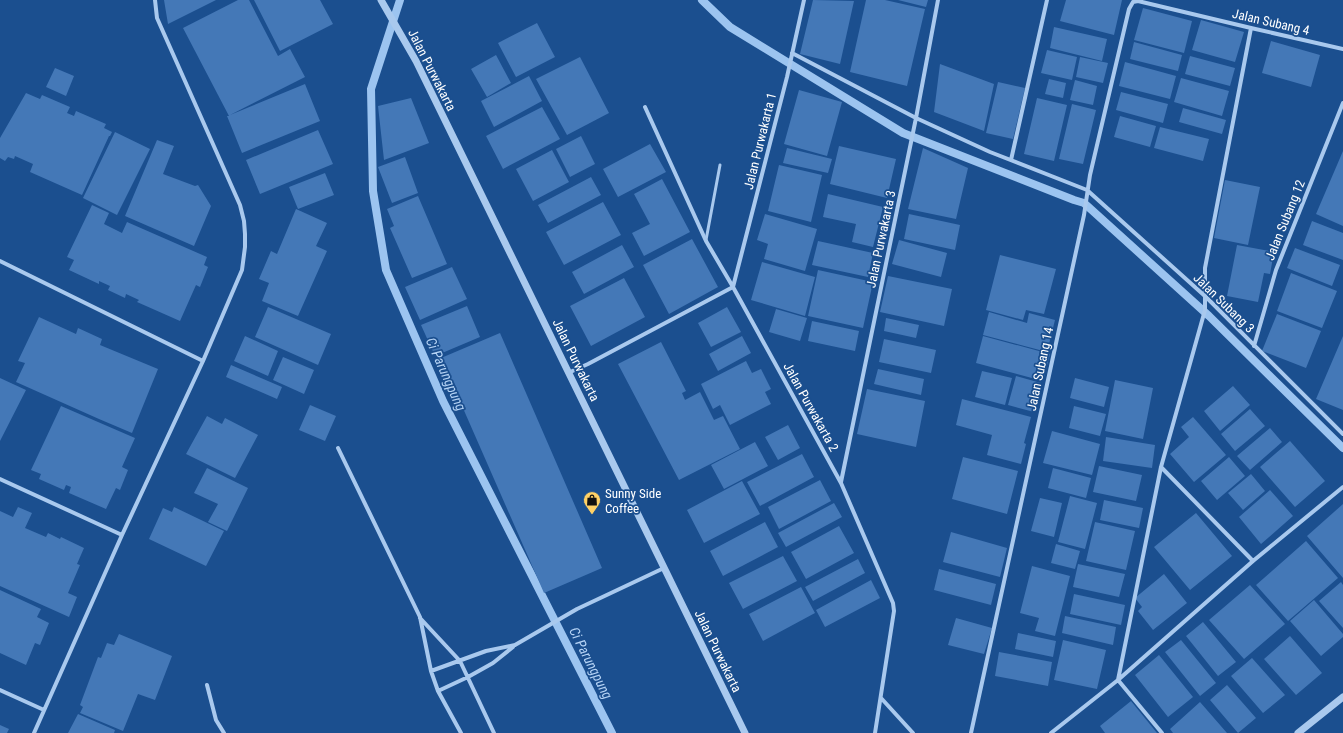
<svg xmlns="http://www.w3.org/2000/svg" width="1343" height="733" font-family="'Roboto Condensed',sans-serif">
	<rect width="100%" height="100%" fill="#1b4f8f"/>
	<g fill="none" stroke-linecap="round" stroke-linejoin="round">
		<path stroke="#9cc4f0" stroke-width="8" d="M 400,0 L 371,89 L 373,191 L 386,270 L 443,401 L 612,733
			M 702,0 L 730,27 L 903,133 L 1074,200 L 1084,203 L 1209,316 L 1343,448"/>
	</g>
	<path fill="#4478b7" d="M 164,0 L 216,0 L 168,24 Z
		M 238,0 L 249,0 L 278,56 L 290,49 L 305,77 L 230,115 L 305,84 L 320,121 L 242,153 L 227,116 L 229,116 L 183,28 Z
		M 254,0 L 320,0 L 333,24 L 280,51 Z
		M 813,0 L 854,1 L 840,64 L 800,54 Z
		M 866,0 L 885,0 L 925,9 L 907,86 L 850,72 Z
		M 898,0 L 928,0 L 926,7 Z
		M 1066,0 L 1122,0 L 1114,35 L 1060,21 Z
		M 1143,8 L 1192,21 L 1184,53 L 1134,40 Z
		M 1201,20 L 1244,32 L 1235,62 L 1192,50 Z
		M 537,23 L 555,57 L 516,77 L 498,43 Z
		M 1054,27 L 1107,39 L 1102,61 L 1050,48 Z
		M 1271,41 L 1320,55 L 1311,87 L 1262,73 Z
		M 1134,42 L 1182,55 L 1178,71 L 1130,59 Z
		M 1047,50 L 1077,57 L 1072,80 L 1041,73 Z
		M 496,55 L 511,83 L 487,97 L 471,69 Z
		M 1190,56 L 1235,68 L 1230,86 L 1185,74 Z
		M 580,57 L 609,113 L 567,135 L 536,79 Z
		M 1080,57 L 1108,63 L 1103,83 L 1076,77 Z
		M 1125,62 L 1176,76 L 1170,99 L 1119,86 Z
		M 940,64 L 994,84 L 984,131 L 934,112 Z
		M 55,68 L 74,76 L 66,96 L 46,87 Z
		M 529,76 L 542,101 L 494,127 L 481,101 Z
		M 1181,78 L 1229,91 L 1222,116 L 1174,102 Z
		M 1049,79 L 1066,83 L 1063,98 L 1045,94 Z
		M 1075,80 L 1097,86 L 1093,105 L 1070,100 Z
		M 998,82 L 1025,88 L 1013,139 L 986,133 Z
		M 799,90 L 842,102 L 827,156 L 784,144 Z
		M 1121,92 L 1168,104 L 1163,123 L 1116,110 Z
		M 26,93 L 40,99 L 42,95 L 70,107 L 67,113 L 74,116 L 76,111 L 106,124 L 104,128 L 112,132 L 110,136 L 109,136 L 82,195 L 30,172 L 33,164 L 15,156 L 14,159 L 8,157 L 5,161 L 0,158 L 0,138 Z
		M 411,98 L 429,143 L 384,160 L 378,106 Z
		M 1037,98 L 1067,105 L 1054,161 L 1024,154 Z
		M 1072,104 L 1096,110 L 1083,164 L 1059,159 Z
		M 542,107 L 560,139 L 503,169 L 486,136 Z
		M 1183,108 L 1226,120 L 1222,134 L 1179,122 Z
		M 1120,116 L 1156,126 L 1150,147 L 1114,137 Z
		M 1160,127 L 1209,139 L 1203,161 L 1154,148 Z
		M 318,130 L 333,164 L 260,194 L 246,160 Z
		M 115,132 L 150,149 L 117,215 L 83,198 Z
		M 581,136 L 595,164 L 570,177 L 556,149 Z
		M 157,140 L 174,146 L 163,174 L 195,186 L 198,185 L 211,206 L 194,246 L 125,216 Z
		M 650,144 L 666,172 L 618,197 L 603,169 Z
		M 839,146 L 896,159 L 887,198 L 830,184 Z
		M 787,148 L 832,159 L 828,173 L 783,163 Z
		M 923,148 L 968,168 L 956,219 L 908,209 Z
		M 552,150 L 569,182 L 533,201 L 516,169 Z
		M 1343,151 L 1343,226 L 1316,214 Z
		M 405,157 L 418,193 L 392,203 L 378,167 Z
		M 779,165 L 822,175 L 811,222 L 768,211 Z
		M 325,173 L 334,195 L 298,209 L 289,187 Z
		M 591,177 L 601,195 L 548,223 L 538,205 Z
		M 662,179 L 690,232 L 644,256 L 632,233 L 650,224 L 634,194 Z
		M 1225,180 L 1260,187 L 1248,245 L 1214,238 Z
		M 828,194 L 883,207 L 873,247 L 852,242 L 856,224 L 823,217 Z
		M 418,196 L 447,264 L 412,278 L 390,228 L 394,226 L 387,209 Z
		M 603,202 L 621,235 L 564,265 L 546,232 Z
		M 92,205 L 109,213 L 104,224 L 122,233 L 127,222 L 207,257 L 204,265 L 208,267 L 200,287 L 196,285 L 180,321 L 137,302 L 139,300 L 126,294 L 125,298 L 108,290 L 110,286 L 99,281 L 99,284 L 69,270 L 74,260 L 67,257 Z
		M 296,209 L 327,223 L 316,246 L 327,251 L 298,316 L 262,301 L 269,283 L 259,279 L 271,251 L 277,254 Z
		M 765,214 L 817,229 L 805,271 L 764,259 L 768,244 L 757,240 Z
		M 909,214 L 960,225 L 955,250 L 904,239 Z
		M 1312,221 L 1343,233 L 1343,260 L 1303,245 Z
		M 692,239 L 718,287 L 669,314 L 643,265 Z
		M 899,240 L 947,253 L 941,277 L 892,264 Z
		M 818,241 L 873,253 L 868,277 L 812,265 Z
		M 622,245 L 634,267 L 584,294 L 572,272 Z
		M 1237,245 L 1274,252 L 1270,274 L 1264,273 L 1258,302 L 1227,296 Z
		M 1295,248 L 1340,265 L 1332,286 L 1287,268 Z
		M 1000,255 L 1056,269 L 1044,314 L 1026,310 L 1023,320 L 986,310 Z
		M 762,262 L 815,277 L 805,316 L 751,300 Z
		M 452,267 L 467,299 L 420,320 L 405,287 Z
		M 818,270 L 873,282 L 863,328 L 808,316 Z
		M 1291,273 L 1337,291 L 1322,328 L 1277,311 Z
		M 888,276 L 952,289 L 944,326 L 880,312 Z
		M 624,278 L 645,317 L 591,346 L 570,306 Z
		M 467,306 L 480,337 L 435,356 L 421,325 Z
		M 268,307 L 331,334 L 318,365 L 255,337 Z
		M 727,307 L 741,332 L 711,347 L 698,323 Z
		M 776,309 L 807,318 L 800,341 L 769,332 Z
		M 989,312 L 1027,323 L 1029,313 L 1055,320 L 1047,352 L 983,335 Z
		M 1277,314 L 1321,331 L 1306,368 L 1262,351 Z
		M 39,317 L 76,334 L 78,328 L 102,339 L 100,345 L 158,369 L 132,433 L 99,419 L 16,382 L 25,363 L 18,361 Z
		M 886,318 L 919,325 L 916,338 L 884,331 Z
		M 812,321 L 859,331 L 855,351 L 808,341 Z
		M 500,333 L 602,568 L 544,593 L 441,358 Z
		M 245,336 L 278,351 L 268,376 L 234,361 Z
		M 742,336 L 751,353 L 718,371 L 709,354 Z
		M 983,336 L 1050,354 L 1043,381 L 976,363 Z
		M 1343,336 L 1343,410 L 1316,399 Z
		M 884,339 L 936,350 L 931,373 L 879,362 Z
		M 661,342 L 686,391 L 682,393 L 685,400 L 700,392 L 714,420 L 723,416 L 740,449 L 679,480 L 618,364 Z
		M 283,357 L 314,370 L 304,394 L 273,380 Z
		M 746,361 L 752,373 L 761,369 L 771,389 L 765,392 L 771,404 L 730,425 L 720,405 L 713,409 L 701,384 Z
		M 231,365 L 282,387 L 277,399 L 226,377 Z
		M 878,369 L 924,379 L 921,395 L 874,384 Z
		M 982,371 L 1012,378 L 1005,405 L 975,397 Z
		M 1016,376 L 1041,383 L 1034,412 L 1008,405 Z
		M 0,378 L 26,390 L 0,441 Z
		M 1075,378 L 1109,387 L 1104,407 L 1070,398 Z
		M 1115,380 L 1153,388 L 1143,439 L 1105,431 Z
		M 1233,386 L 1250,405 L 1220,431 L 1204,411 Z
		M 867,389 L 925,401 L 916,447 L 857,434 Z
		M 962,399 L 1031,417 L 1024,443 L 1026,444 L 1021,464 L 987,455 L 992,435 L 956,425 Z
		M 310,405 L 336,416 L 325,441 L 299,430 Z
		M 61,406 L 135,438 L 122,467 L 128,470 L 120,490 L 116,488 L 106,509 L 69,493 L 71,487 L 66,485 L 64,490 L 39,479 L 41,474 L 31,470 Z
		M 1074,406 L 1106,414 L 1100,436 L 1069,428 Z
		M 1250,409 L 1265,426 L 1235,451 L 1221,434 Z
		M 207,416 L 222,424 L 225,418 L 258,435 L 235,478 L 186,454 Z
		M 1193,417 L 1226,455 L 1194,482 L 1170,454 L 1189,437 L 1181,427 Z
		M 788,425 L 800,448 L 778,460 L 765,437 Z
		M 1270,428 L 1282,442 L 1250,470 L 1237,456 Z
		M 1052,431 L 1100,444 L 1092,475 L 1043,463 Z
		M 1106,437 L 1155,445 L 1152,468 L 1103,461 Z
		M 1290,441 L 1325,481 L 1295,507 L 1260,467 Z
		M 755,442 L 768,466 L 724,489 L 711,465 Z
		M 802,454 L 814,477 L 760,506 L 747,482 Z
		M 963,457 L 1018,471 L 1007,514 L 952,499 Z
		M 1229,457 L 1245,476 L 1217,500 L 1201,481 Z
		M 1099,466 L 1142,475 L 1136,501 L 1093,492 Z
		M 207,468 L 248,488 L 227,531 L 208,522 L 218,504 L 194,493 Z
		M 1053,468 L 1091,478 L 1086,498 L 1048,488 Z
		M 1251,474 L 1265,491 L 1243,510 L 1228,493 Z
		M 820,480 L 831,501 L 779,529 L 768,507 Z
		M 742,481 L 760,514 L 704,543 L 687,510 Z
		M 1270,490 L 1293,516 L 1261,544 L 1239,517 Z
		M 1070,496 L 1097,503 L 1085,549 L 1058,542 Z
		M 1040,498 L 1062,503 L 1054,537 L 1031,531 Z
		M 1104,500 L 1143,508 L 1139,528 L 1100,520 Z
		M 834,503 L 842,517 L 786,547 L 778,533 Z
		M 1343,504 L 1343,578 L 1307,536 Z
		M 18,507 L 32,513 L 25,528 L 46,537 L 48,533 L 60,539 L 61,537 L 84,548 L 77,564 L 80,565 L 68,593 L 77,597 L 69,617 L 0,586 L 0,511 L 13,517 Z
		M 174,507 L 224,531 L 206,566 L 149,539 L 163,508 L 172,512 Z
		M 1196,513 L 1232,556 L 1190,590 L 1154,547 Z
		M 765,522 L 778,547 L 723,576 L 710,551 Z
		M 1095,522 L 1135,531 L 1126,570 L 1086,561 Z
		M 839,526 L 854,553 L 806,579 L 791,552 Z
		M 951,532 L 1007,548 L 1000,577 L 943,562 Z
		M 1306,541 L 1338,578 L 1288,621 L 1256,585 Z
		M 1056,544 L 1080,551 L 1075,569 L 1051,563 Z
		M 783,556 L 797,581 L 743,609 L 729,583 Z
		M 858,559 L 865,573 L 813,601 L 805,587 Z
		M 1078,564 L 1125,574 L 1119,597 L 1073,587 Z
		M 1032,566 L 1070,576 L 1055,636 L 1035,631 L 1039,618 L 1020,613 Z
		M 939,569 L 996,584 L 991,605 L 934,590 Z
		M 1164,574 L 1187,603 L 1153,630 L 1138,611 L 1142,607 L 1135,598 Z
		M 871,580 L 880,598 L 825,627 L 816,610 Z
		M 1341,582 L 1343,585 L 1343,628 L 1319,601 Z
		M 1250,585 L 1285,624 L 1244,659 L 1209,620 Z
		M 801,587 L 815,613 L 763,641 L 749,614 Z
		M 0,590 L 41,609 L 37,617 L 49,623 L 40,645 L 35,643 L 26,665 L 0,653 Z
		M 1074,594 L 1125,605 L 1121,625 L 1070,614 Z
		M 1314,600 L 1343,634 L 1343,637 L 1321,656 L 1290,621 Z
		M 1065,616 L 1116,627 L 1113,645 L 1062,633 Z
		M 956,618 L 992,628 L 984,654 L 948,645 Z
		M 1203,622 L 1236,662 L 1218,676 L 1186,636 Z
		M 1018,633 L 1056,641 L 1053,657 L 1015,649 Z
		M 119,634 L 172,656 L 155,700 L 138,694 L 123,731 L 80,713 L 83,707 L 80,705 L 98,657 L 101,658 L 107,643 L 114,645 Z
		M 1290,636 L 1322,673 L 1296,695 L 1264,659 Z
		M 1063,640 L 1106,650 L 1097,689 L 1054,680 Z
		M 1181,640 L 1216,683 L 1200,696 L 1165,652 Z
		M 999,652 L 1052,662 L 1048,686 L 995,676 Z
		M 1159,655 L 1193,697 L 1168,717 L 1135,675 Z
		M 1252,658 L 1285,695 L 1263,713 L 1231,676 Z
		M 1227,685 L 1256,718 L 1238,733 L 1210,700 Z
		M 1131,701 L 1157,733 L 1105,733 L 1100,726 Z
		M 1200,702 L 1227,733 L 1173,733 L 1170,729 Z
		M 78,714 L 115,730 L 114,733 L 68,733 Z
		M 0,725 L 9,729 L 7,733 L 0,733 Z"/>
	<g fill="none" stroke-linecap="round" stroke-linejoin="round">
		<path stroke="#a9c9ee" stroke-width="3" d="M 706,240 L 720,165"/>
		<path stroke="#a9c9ee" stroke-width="4" d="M 792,53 L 916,118 L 990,152 L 1087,190 L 1206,297 L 1343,434
			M 645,107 L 706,241 L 733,287 L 841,483 L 893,603 L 894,611 L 875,733
			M 1011,160 L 1047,0
			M 0,261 L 203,361
			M 733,287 L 787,77 L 804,0
			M 1254,346 L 1276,270 L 1343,103
			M 568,373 L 588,364 L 733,287
			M 338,448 L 420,617 L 431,671 L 438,691 L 461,733
			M 1161,467 L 1253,561
			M 0,479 L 122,535
			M 841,482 L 916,118 L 938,0
			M 420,618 L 460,661 L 494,733
			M 431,671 L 486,651 L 515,645 L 577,609 L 664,568
			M 207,685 L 216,720 L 224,733
			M 0,690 L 44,710
			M 438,691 L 468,677 L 493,663 L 513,647
			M 881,698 L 913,733
			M 34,733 L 122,535 L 203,361 L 242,270 L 245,247 L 245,234 L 244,221 L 240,205 L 157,18 L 155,0
			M 971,733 L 1084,215 L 1090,175 L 1129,9 L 1133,2 L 1138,1 L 1251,28 L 1343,49
			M 1051,733 L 1118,680 L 1253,561 L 1343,487
			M 1162,733 L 1118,680 L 1161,467 L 1205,310 L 1205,268 L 1251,28"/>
		<path stroke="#a9c9ee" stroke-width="7" d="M 381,0 L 416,61 L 745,733
			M 1298,733 L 1343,697"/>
	</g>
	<defs>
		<g id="shop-pin" transform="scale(0.9)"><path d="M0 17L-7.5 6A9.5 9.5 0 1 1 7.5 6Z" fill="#ffd166" stroke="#1b4f8f"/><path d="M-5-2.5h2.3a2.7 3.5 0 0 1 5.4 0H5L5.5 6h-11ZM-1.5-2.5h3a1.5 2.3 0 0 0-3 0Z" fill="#111"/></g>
	</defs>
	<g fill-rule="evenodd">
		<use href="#shop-pin" x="592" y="500"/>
	</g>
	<g text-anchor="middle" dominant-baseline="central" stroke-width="3.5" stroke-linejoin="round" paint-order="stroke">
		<g font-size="13" fill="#fff" stroke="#1b4f8f">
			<text transform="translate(1271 22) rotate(13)">Jalan Subang 4</text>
			<text transform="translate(432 70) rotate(63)">Jalan Purwakarta</text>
			<text transform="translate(760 141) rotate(-76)">Jalan Purwakarta 1</text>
			<text transform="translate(1285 220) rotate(-68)">Jalan Subang 12</text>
			<text transform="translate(881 239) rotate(-78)">Jalan Purwakarta 3</text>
			<text transform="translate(1224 303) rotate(44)">Jalan Subang 3</text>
			<text transform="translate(576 360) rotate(64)">Jalan Purwakarta</text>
			<text transform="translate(1040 369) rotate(-78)">Jalan Subang 14</text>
			<text transform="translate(811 407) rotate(61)">Jalan Purwakarta 2</text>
			<text transform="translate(718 651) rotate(64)">Jalan Purwakarta</text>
		</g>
		<g font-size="13" fill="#fff" stroke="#1b4f8f" text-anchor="start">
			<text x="605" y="493">Sunny Side<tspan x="605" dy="15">Coffee</tspan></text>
		</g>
		<g font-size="14" font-style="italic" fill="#b5d3f5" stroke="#1b4f8f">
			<text transform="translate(446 374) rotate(66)">Ci Parungpung</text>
			<text transform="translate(591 663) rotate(63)">Ci Parungpung</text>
		</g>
	</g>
</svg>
